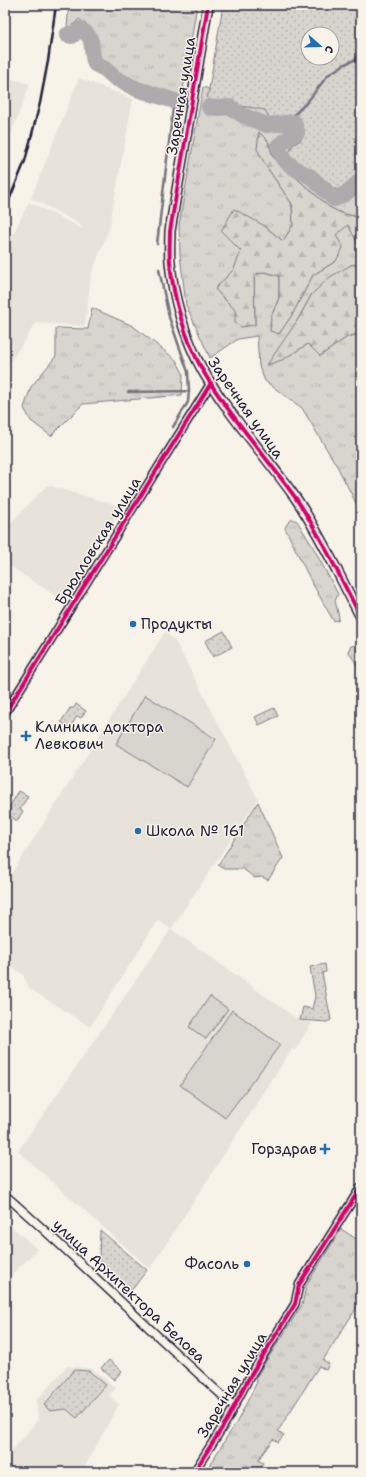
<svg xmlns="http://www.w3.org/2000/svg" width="366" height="1477" font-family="'Shantell Sans',sans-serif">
	<defs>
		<pattern id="grass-tufts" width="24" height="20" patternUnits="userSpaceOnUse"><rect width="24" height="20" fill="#d8d5cf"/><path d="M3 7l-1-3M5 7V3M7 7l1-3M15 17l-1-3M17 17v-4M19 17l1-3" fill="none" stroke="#b9b7b3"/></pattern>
		<pattern id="forest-firs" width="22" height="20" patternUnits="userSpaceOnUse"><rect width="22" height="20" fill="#d8d5cf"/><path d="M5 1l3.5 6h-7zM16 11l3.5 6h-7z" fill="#b9b7b3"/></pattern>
		<pattern id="park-dots" width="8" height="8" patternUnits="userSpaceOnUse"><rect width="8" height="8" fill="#d8d5cf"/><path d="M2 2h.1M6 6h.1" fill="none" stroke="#b9b7b3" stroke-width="1.8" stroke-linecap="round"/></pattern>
	</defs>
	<rect width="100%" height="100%" fill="#f7f3e8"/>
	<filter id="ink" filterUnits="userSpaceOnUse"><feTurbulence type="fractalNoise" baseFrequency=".025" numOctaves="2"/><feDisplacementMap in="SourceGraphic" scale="8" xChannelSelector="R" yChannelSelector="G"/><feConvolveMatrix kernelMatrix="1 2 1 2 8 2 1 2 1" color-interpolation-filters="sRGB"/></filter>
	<g filter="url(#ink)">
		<path fill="#e7e3db" d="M 5,77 L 30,84 L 5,150 Z
			M 79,78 L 133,99 L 109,229 L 91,275 L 85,326 L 36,323 L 5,370 L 5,251 L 29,202 L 83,229 L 78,223 L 31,198 Z
			M 47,485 L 123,507 L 62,600 L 5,563 L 5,529 Z
			M 165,632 L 175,641 L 258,799 L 171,929 L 296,1018 L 312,1023 L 294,1051 L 292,1049 L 150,1269 L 18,1151 L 171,929 L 158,920 L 90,1027 L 29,988 L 23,974 L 5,963 L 5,884 Z
			M 5,1221 L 37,1249 L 5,1283 Z
			M 67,1366 L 92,1369 L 116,1388 L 109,1396 L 119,1404 L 82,1472 L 5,1472 L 5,1459 L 38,1420 L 36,1401 Z"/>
		<path fill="url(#grass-tufts)" stroke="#7d7c85" d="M 69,5 L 197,5 L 182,97 L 145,88 L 133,81 L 118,76 L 96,56 C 94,41 93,28 79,19 L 71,27 L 67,27 Z
			M 203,87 L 305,125 L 361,162 L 361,218 L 341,213 L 329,207 L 273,157 L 268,141 L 259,132 L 266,166 L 292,204 L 293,225 L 283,241 L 263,225 L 242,251 L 234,269 L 215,289 L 235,310 L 255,325 L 254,275 L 265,272 L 279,276 L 279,298 L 271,317 L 279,334 L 292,315 L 313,275 L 336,261 L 336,235 L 348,224 L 359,245 L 361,246 L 361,264 L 351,265 L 312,294 L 297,321 L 282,360 L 308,344 L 320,356 L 347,337 L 361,333 L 361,513 L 338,468 L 302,408 L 265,381 L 259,366 L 257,336 L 238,339 L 210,358 L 186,305 L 180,255 L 179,225 Z
			M 92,308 L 133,326 L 176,360 L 183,373 L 182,395 L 83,404 L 51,436 L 31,421 L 24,408 L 31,387 L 56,356 L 56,328 L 88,329 Z
			M 292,519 L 297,521 L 313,547 L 338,594 L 335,601 L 339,617 L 338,621 L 333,620 L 311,581 L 285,528 L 287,524 Z
			M 356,645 L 361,650 L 361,671 L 348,651 L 351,646 Z
			M 258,802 L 283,858 L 268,880 L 262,877 L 255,878 L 243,869 L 224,869 L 218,865 Z
			M 341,1229 L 361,1242 L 361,1301 L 323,1360 L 329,1364 L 326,1370 L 319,1366 L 278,1431 L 284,1435 L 278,1442 L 273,1439 L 258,1460 L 263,1463 L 260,1468 L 255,1465 L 250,1472 L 205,1472 L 239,1418 L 257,1382 L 255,1379 L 302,1305 L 306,1286 Z"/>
		<path fill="url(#forest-firs)" stroke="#7d7c85" d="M 259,132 L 268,141 L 273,157 L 329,207 L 341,213 L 361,218 L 361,246 L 359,246 L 348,225 L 336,235 L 343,248 L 336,261 L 313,275 L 292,315 L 279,334 L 270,331 L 271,317 L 279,298 L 279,276 L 265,272 L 254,275 L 255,325 L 241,327 L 235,323 L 235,310 L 215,289 L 234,269 L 241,251 L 221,231 L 234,209 L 263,225 L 283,241 L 293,225 L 292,204 L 266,166 L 257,149 Z
			M 361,264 L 361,333 L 347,337 L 320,356 L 308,344 L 282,360 L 267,365 L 297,321 L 312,294 L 330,277 L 351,265 Z"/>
		<path fill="url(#park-dots)" stroke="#7d7c85" fill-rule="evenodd" d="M 223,5 L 361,5 L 361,183 L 347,193 L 333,188 L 329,183 L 320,176 L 305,167 L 289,164 L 287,156 L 293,145 L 301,140 L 302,132 L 298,125 C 277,126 275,130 265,110 L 212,101 L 207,101 ZM 308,34 L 332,34 L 332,58 L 308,58 Z
			M 224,631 L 232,647 L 213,657 L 205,641 Z
			M 76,704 L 86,711 L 81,718 L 77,716 L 70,728 L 61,722 L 70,708 L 74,708 Z
			M 274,708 L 278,716 L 259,725 L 255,717 Z
			M 19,791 L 28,796 L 20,809 L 23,811 L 17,821 L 7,814 L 10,810 L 10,806 Z
			M 325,964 L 326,972 L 322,973 L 331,1020 L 327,1022 L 300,1020 L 303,1007 L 312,1009 L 315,996 L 310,967 Z
			M 100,1230 L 147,1270 L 131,1291 L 99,1261 Z
			M 109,1360 L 122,1371 L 114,1380 L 101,1368 Z
			M 74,1370 L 89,1371 L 106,1385 L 77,1418 L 66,1409 L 50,1411 L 44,1405 Z"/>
		<path fill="#d8d5cf" stroke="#7d7c85" d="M 145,695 L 216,739 L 187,787 L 116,744 Z
			M 210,996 L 228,1009 L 206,1039 L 189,1027 Z
			M 232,1010 L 280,1045 L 225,1118 L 180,1085 Z"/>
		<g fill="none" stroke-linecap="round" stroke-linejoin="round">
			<path stroke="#76747f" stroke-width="2.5" d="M 286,123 L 308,101 L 328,75 L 345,64 L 361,57
				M 157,244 L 174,100
				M 159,269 L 169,317 L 188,372 L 189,391
				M 128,392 L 189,391 L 188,402 L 173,427"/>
			<path stroke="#aeabad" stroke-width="16" d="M 67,35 L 72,36 L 80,29 C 97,38 89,49 95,64 L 105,69 L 115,78 L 137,89 L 178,102
				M 209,107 L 218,108 L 230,107 L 244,116 L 267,125 L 294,122 L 297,132 L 278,146 L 283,159 L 294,168 L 311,177 L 334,199 L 345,194 L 361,180"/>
			<g stroke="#22223b" stroke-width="10">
				<path id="minor" d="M 5,713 L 211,383
					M 5,1195 C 83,1263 156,1337 234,1406
					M 194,1472 L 227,1420 L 249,1378 L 295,1304 L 299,1285 L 361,1187"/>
			</g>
			<g stroke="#22223b" stroke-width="12">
				<path id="tertiary" d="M 208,5 L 170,231 C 170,241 169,252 170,262 C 173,298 185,339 203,371 C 230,417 267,457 297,500 C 322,537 340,578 361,617"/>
			</g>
			<use href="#minor" stroke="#f7f3e8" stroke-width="7"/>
			<use href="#tertiary" stroke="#f7f3e8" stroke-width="9"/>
			<path stroke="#22223b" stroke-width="2.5" d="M 5,210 L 25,161 L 40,103 L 48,61 L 56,5"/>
			<g stroke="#f7f3e8" stroke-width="6">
				<path id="cycleway" d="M 208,5 L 170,231 C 170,241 169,252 170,262 C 173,298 185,339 203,371 C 230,417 267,457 297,500 C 322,537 340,578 361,617
					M 5,713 L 211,383
					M 194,1472 L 227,1420 L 249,1378 L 295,1304 L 299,1285 L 361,1187"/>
			</g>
			<use href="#cycleway" stroke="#d6006c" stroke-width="4"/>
		</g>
	</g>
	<g fill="#1f6fb2" stroke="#f7f3e8" stroke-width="1.5">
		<circle cx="133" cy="624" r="4"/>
		<path d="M24 730h4v4h4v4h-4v4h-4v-4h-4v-4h4z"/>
		<circle cx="138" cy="831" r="4"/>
		<path d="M323 1143h4v4h4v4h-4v4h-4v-4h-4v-4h4z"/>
		<circle cx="247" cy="1264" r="4"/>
	</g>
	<g text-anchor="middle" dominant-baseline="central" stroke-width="3" stroke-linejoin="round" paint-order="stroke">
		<g font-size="15" fill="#22223b" stroke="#f7f3e8">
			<text transform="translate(181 96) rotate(-81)">Заречная улица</text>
			<text transform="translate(246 408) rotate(55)">Заречная улица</text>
			<text transform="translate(98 541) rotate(-58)">Брюлловская улица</text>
			<text transform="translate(129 1291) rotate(43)">улица Архитектора Белова</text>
			<text transform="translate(232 1385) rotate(-59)">Заречная улица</text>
		</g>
		<g font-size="15" fill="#22223b" stroke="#f7f3e8" text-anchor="start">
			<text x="141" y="624">Продукты</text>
			<text x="35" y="727">Клиника доктора<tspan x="35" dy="17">Левкович</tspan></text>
			<text x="146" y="831">Школа № 161</text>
			<text x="317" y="1149" text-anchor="end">Горздрав</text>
			<text x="239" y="1264" text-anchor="end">Фасоль</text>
		</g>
	</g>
	<rect width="366" height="1477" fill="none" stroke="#f7f3e8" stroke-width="20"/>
	<rect x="10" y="10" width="346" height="1457" fill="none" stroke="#22223b" stroke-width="1.5" filter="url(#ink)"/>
	<g transform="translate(320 46) rotate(110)"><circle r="19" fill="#f7f3e8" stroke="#a29fa3"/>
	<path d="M0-3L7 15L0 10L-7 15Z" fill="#1f6fb2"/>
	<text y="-6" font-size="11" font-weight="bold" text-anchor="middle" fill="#22223b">С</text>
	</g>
</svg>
